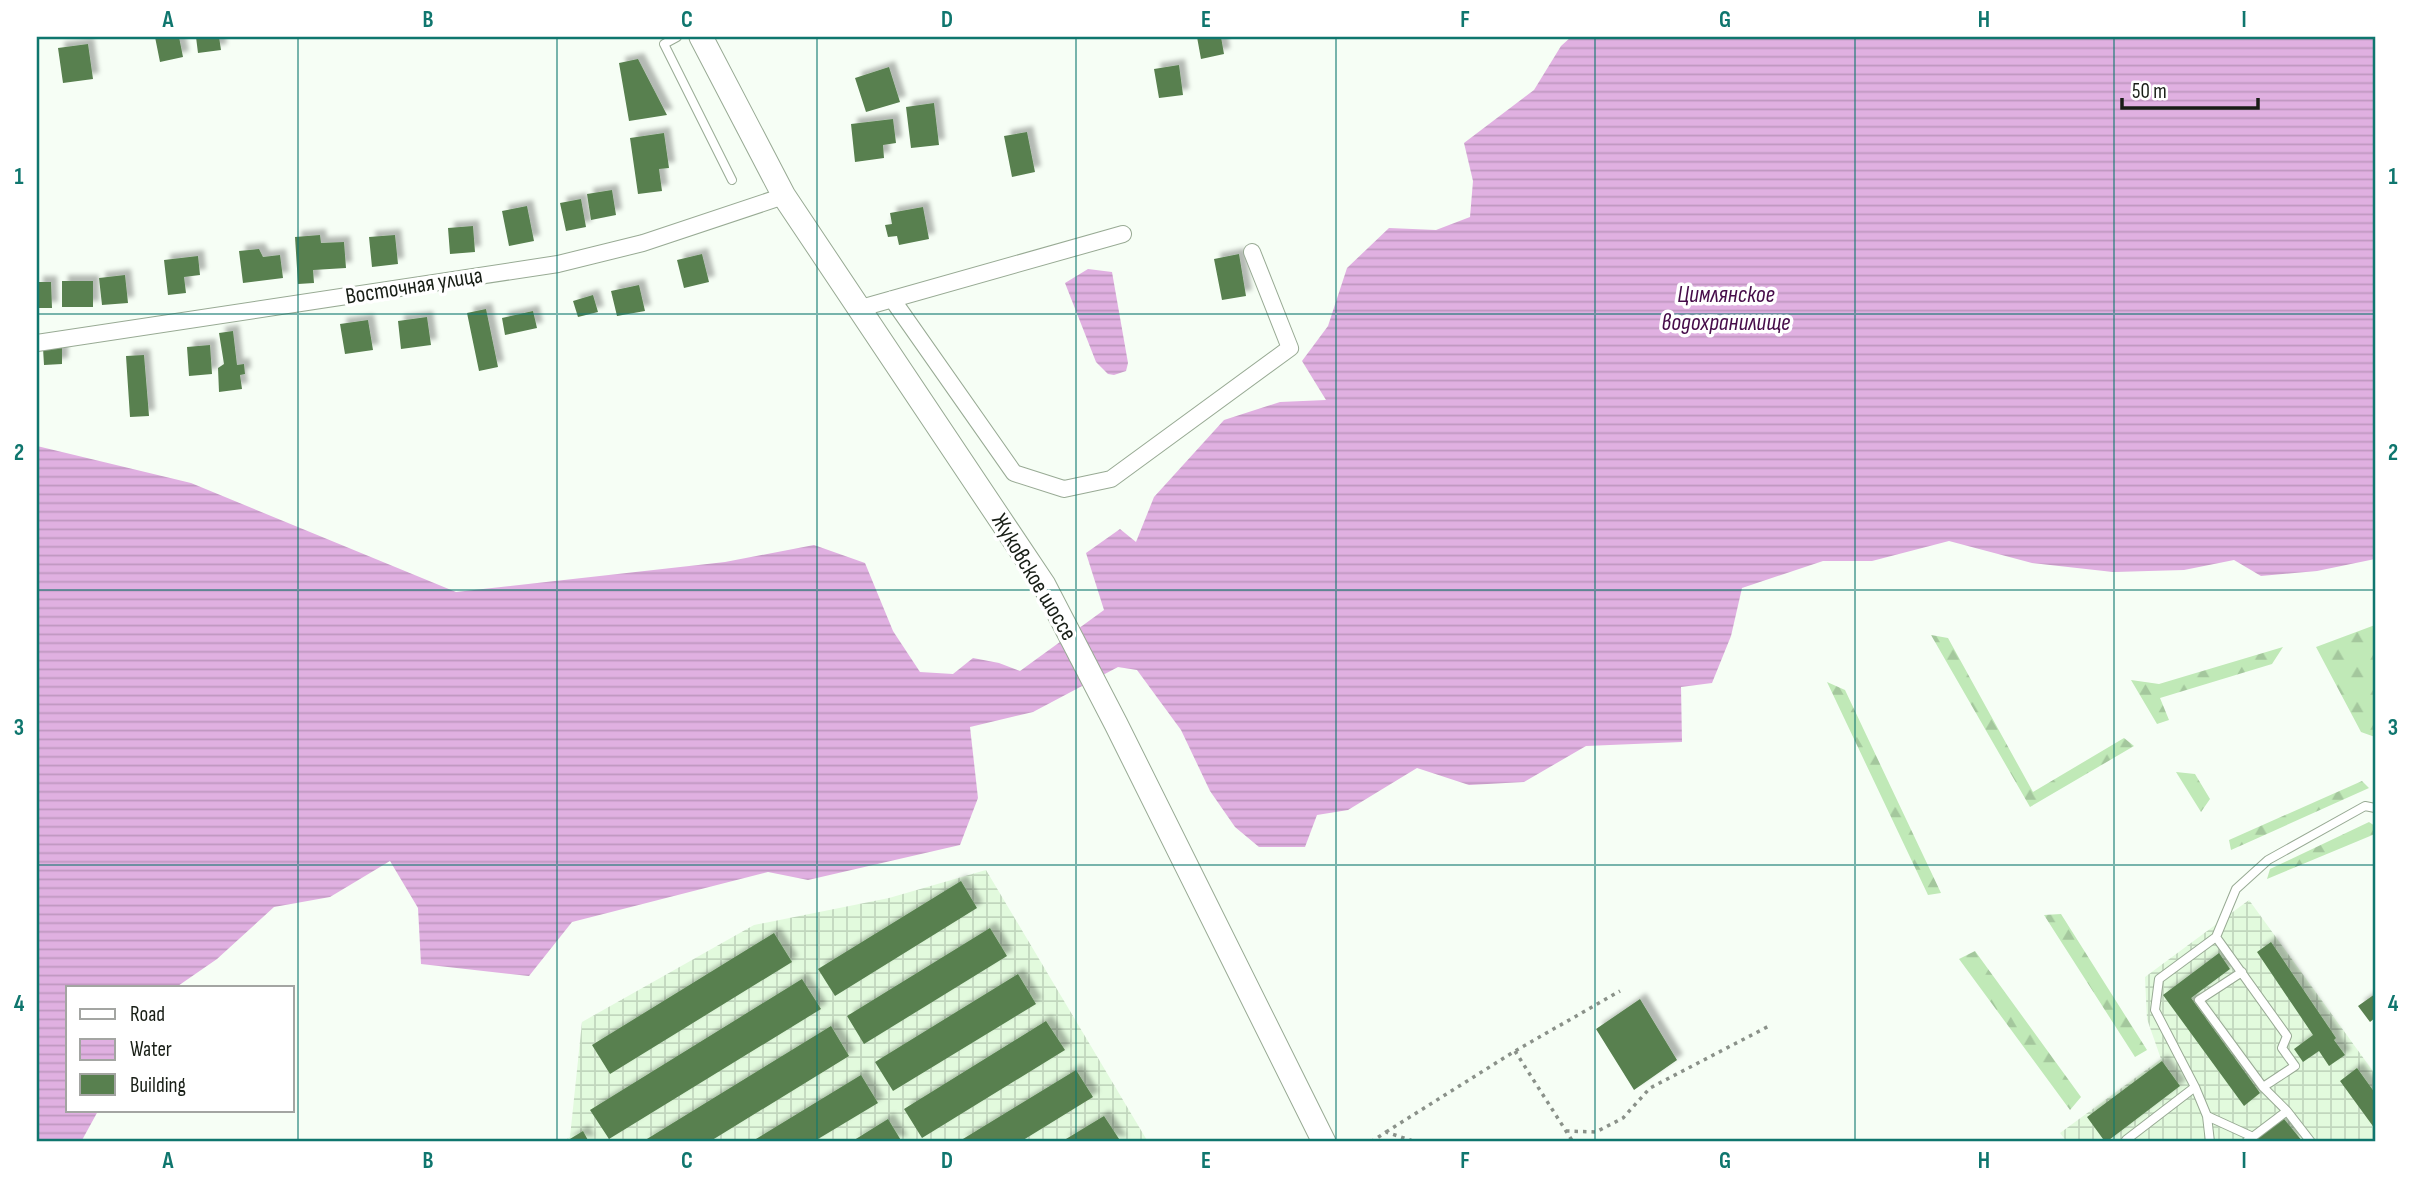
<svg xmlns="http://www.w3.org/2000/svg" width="2412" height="1179" font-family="'Sofia Sans Condensed',sans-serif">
	<defs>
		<pattern id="industrial-grid" width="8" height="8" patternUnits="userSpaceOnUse" patternTransform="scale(1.75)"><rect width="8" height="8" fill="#e2fadd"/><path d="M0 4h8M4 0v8" fill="none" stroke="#c1d6bd"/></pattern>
		<pattern id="forest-firs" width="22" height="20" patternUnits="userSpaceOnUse" patternTransform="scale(1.75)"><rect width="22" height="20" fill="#c0e9b7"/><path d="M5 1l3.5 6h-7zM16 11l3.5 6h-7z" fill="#a4c79d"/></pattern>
		<pattern id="water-rules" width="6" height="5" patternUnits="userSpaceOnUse" patternTransform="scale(1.75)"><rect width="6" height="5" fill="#e0b0e1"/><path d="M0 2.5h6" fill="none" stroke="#bf97c0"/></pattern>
		<filter id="shadow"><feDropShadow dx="6" dy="-6" stdDeviation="2" flood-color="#0004"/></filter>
	</defs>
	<rect width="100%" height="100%" fill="#f6fef5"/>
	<path fill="url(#industrial-grid)" d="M 986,870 L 1148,1142 L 562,1142 L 570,1137 L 582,1022 L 754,925 L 889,898 Z
		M 2249,900 L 2375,1074 L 2375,1142 L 2067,1142 L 2060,1133 L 2161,1059 L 2147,1019 L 2145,977 Z"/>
	<path fill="url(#forest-firs)" d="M 2375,625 L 2375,737 L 2361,732 L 2316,647 Z
		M 1931,635 L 1948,638 L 2033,792 L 2124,738 L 2134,746 L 2030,807 Z
		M 2283,647 L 2272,664 L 2160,698 L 2169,720 L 2157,724 L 2131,680 L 2159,684 Z
		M 1827,682 L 1845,690 L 1941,893 L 1928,895 Z
		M 2176,772 L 2195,774 L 2210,799 L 2201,812 Z
		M 2362,781 L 2369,788 L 2231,850 L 2229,840 Z
		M 2369,822 L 2375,826 L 2375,834 L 2267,879 L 2270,869 Z
		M 2061,914 L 2147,1050 L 2135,1057 L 2044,915 Z
		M 1975,951 L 2081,1097 L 2070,1110 L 1959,959 Z"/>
	<path fill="url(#water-rules)" d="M 1571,37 L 2375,37 L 2375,559 L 2317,571 L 2261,576 L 2234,560 L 2184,570 L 2113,572 L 2032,563 L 1949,541 L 1872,561 L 1823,561 L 1742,588 L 1731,636 L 1712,683 L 1681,687 L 1682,742 L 1586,746 L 1524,782 L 1469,785 L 1417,768 L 1348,810 L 1317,815 L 1305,847 L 1259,847 L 1235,827 L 1210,791 L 1181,730 L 1137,670 L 1118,667 L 1033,712 L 970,727 L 978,798 L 960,845 L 808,880 L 768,872 L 572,922 L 529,976 L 421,964 L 418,908 L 390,861 L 330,897 L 274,907 L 217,959 L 175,988 L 68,988 L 68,1111 L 98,1111 L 81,1142 L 37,1142 L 37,446 L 191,483 L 456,592 L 725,562 L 814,545 L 865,563 L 893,631 L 920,672 L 953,674 L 973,658 L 999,663 L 1020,671 L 1104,610 L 1086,553 L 1120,529 L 1136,542 L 1154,497 L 1224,420 L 1280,402 L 1326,400 L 1302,361 L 1328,326 L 1347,268 L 1389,228 L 1436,230 L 1470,217 L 1473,181 L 1464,143 L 1534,90 L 1561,46 Z
		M 1088,269 L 1112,272 L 1128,363 L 1126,371 L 1114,375 L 1108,374 L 1096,362 L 1065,283 Z"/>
	<path fill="#58804f" filter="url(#shadow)" d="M 155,37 L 179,37 L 183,57 L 160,62 Z
		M 196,37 L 219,37 L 221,50 L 198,53 Z
		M 1197,37 L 1221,37 L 1224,54 L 1201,59 Z
		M 88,44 L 93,79 L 63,83 L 58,48 Z
		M 638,59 L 667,115 L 629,121 L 619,63 Z
		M 1179,65 L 1183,95 L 1159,98 L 1154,69 Z
		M 889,67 L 900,102 L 866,112 L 855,78 Z
		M 934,103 L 939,145 L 911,148 L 906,107 Z
		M 893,119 L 896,143 L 883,145 L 884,158 L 855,162 L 851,124 Z
		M 1027,132 L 1035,172 L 1012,177 L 1004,136 Z
		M 664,133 L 669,168 L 659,169 L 662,191 L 638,194 L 630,138 Z
		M 612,190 L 616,215 L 591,220 L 587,194 Z
		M 581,199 L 586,227 L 566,231 L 560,203 Z
		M 527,206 L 534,241 L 509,246 L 502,211 Z
		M 923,207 L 929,239 L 899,245 L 897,236 L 888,237 L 885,225 L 892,224 L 890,213 Z
		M 473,226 L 475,252 L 450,254 L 448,228 Z
		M 320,235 L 321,243 L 344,242 L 346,268 L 313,270 L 314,283 L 298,284 L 295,237 Z
		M 395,235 L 398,264 L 372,267 L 369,237 Z
		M 259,249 L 263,257 L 280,255 L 283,278 L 243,283 L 239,251 Z
		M 702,254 L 709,282 L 684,288 L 677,260 Z
		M 1239,254 L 1246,296 L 1222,300 L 1214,259 Z
		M 198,256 L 200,275 L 184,277 L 186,293 L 168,295 L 164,260 Z
		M 125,275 L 128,303 L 102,305 L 99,278 Z
		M 62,281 L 93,281 L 93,307 L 62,307 Z
		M 37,282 L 51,282 L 52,308 L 37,308 Z
		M 639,285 L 645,311 L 617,316 L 611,291 Z
		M 593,295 L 598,312 L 578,317 L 573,301 Z
		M 486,309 L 498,367 L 479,371 L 467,313 Z
		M 533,311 L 537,328 L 505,335 L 502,318 Z
		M 427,317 L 431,345 L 401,349 L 398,321 Z
		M 368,320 L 373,350 L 345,354 L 340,324 Z
		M 233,331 L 237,365 L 244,364 L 245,374 L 240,375 L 242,389 L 219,392 L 218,368 L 224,364 L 219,333 Z
		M 210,345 L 212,374 L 189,376 L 187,347 Z
		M 62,347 L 62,364 L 44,365 L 43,348 Z
		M 144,355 L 149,416 L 130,417 L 126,356 Z
		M 961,881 L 977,908 L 835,996 L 818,969 Z
		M 990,928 L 1007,956 L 864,1044 L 847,1016 Z
		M 774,933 L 792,962 L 610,1074 L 592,1045 Z
		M 2271,942 L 2336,1038 L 2334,1040 L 2345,1055 L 2329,1066 L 2319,1051 L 2303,1062 L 2294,1049 L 2313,1035 L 2257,952 Z
		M 2219,953 L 2230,969 L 2191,998 L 2260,1093 L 2244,1106 L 2163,995 Z
		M 1018,974 L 1036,1004 L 893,1091 L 875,1062 Z
		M 802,979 L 821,1009 L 609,1139 L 590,1110 Z
		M 2375,994 L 2375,1018 L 2370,1022 L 2358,1006 Z
		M 1640,999 L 1677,1060 L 1634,1090 L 1596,1029 Z
		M 1046,1021 L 1065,1050 L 922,1138 L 904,1109 Z
		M 831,1026 L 849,1056 L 709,1142 L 642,1142 Z
		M 2162,1061 L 2180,1086 L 2109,1140 L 2111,1142 L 2098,1142 L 2103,1139 L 2087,1117 Z
		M 2357,1068 L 2375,1093 L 2375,1129 L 2340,1081 Z
		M 1076,1070 L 1093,1097 L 1020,1142 L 958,1142 Z
		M 861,1075 L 878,1103 L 813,1142 L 751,1142 Z
		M 1104,1116 L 1121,1142 L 1061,1142 Z
		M 888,1119 L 902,1142 L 851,1142 Z
		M 2284,1119 L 2303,1142 L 2256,1142 L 2255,1140 Z
		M 583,1131 L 589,1142 L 565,1142 Z"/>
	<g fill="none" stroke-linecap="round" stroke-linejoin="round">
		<g stroke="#98aa94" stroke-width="10">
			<path id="service" d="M 677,37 L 664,44 L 732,180
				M 2242,972 L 2199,1000 L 2263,1087 L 2287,1111 L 2311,1142
				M 2195,1087 L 2207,1116 L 2253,1137
				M 2263,1087 L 2295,1066 L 2282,1048 L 2287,1036 L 2216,937 L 2236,889 L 2268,860 L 2365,806 L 2375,808
				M 2207,1116 L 2210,1142
				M 2128,1142 L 2126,1140 L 2195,1087 L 2155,1010 L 2159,979 L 2216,937
				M 2246,1142 L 2287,1111"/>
		</g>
		<g stroke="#98aa94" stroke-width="18">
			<path id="minor" d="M 892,299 L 1014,473 L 1064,489 L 1111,479 L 1290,348 L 1252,252
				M 861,308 L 1123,234
				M 37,343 L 558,264 L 643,243 L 784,196"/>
		</g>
		<g stroke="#98aa94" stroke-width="25">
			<path id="secondary" d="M 701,37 L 784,196 L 1044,585 L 1116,724 L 1324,1142"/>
		</g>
		<path stroke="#8a9189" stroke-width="3.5" stroke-dasharray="3.5 5" stroke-linecap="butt" d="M 1515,1051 L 1573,1142
			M 1566,1131 L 1596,1132 L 1623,1118 L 1650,1088 L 1769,1026
			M 1386,1132 L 1515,1051 L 1620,991
			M 1371,1142 L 1386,1132 L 1416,1142"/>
		<use href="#service" stroke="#fff" stroke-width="8"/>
		<use href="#minor" stroke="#fff" stroke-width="16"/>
		<use href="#secondary" stroke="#fff" stroke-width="23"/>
	</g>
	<path fill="none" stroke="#0f766e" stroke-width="2" stroke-opacity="0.55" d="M 298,37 L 298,1142M 557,37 L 557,1142M 817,37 L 817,1142M 1076,37 L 1076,1142M 1336,37 L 1336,1142M 1595,37 L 1595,1142M 1855,37 L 1855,1142M 2114,37 L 2114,1142M 37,314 L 2375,314M 37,590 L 2375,590M 37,865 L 2375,865"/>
	<g text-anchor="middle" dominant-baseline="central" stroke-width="7" stroke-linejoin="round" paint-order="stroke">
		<g font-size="23" fill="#181e16" stroke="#fff">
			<text transform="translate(414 286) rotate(-9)">Восточная улица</text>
			<text transform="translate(1034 577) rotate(59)">Жуковское шоссе</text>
		</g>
		<g font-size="24" font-style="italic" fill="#460c49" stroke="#fff">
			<text x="1726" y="294">Цимлянское<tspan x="1726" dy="28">водохранилище</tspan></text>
		</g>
	</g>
	<rect width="2412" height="1179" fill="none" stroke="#ffffff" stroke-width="77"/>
	<rect x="66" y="986" width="228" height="126" fill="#ffffff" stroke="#a3a5a2" stroke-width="2"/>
	<rect x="80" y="1009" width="35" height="10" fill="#ffffff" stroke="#a3a5a2" stroke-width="2"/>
	<text x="130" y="1021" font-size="21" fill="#181e16">Road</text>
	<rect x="80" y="1039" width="35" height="21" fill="url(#water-rules)" stroke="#a3a5a2" stroke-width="2"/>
	<text x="130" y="1056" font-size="21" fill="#181e16">Water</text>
	<rect x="80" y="1074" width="35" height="21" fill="#58804f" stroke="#a3a5a2" stroke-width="2"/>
	<text x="130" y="1092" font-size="21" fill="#181e16">Building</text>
	<path d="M2122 98v10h136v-10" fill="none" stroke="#181e16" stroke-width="3.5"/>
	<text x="2132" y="98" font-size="21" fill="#181e16" stroke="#ffffff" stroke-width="5" paint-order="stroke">50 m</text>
	<rect x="38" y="38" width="2336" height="1102" fill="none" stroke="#0f766e" stroke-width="2.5"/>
	<g font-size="23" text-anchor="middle" font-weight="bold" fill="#0f766e">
		<text x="168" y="27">A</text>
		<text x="428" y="27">B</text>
		<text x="687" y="27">C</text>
		<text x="947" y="27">D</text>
		<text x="1206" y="27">E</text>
		<text x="1465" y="27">F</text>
		<text x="1725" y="27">G</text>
		<text x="1984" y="27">H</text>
		<text x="2244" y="27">I</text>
		<text x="19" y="184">1</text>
		<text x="2393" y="184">1</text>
		<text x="19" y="460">2</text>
		<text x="2393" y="460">2</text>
		<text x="19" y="735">3</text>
		<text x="2393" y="735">3</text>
		<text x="19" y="1011">4</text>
		<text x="2393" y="1011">4</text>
		<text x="168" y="1168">A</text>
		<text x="428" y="1168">B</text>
		<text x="687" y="1168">C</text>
		<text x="947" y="1168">D</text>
		<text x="1206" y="1168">E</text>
		<text x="1465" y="1168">F</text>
		<text x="1725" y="1168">G</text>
		<text x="1984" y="1168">H</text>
		<text x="2244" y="1168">I</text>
	</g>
</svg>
